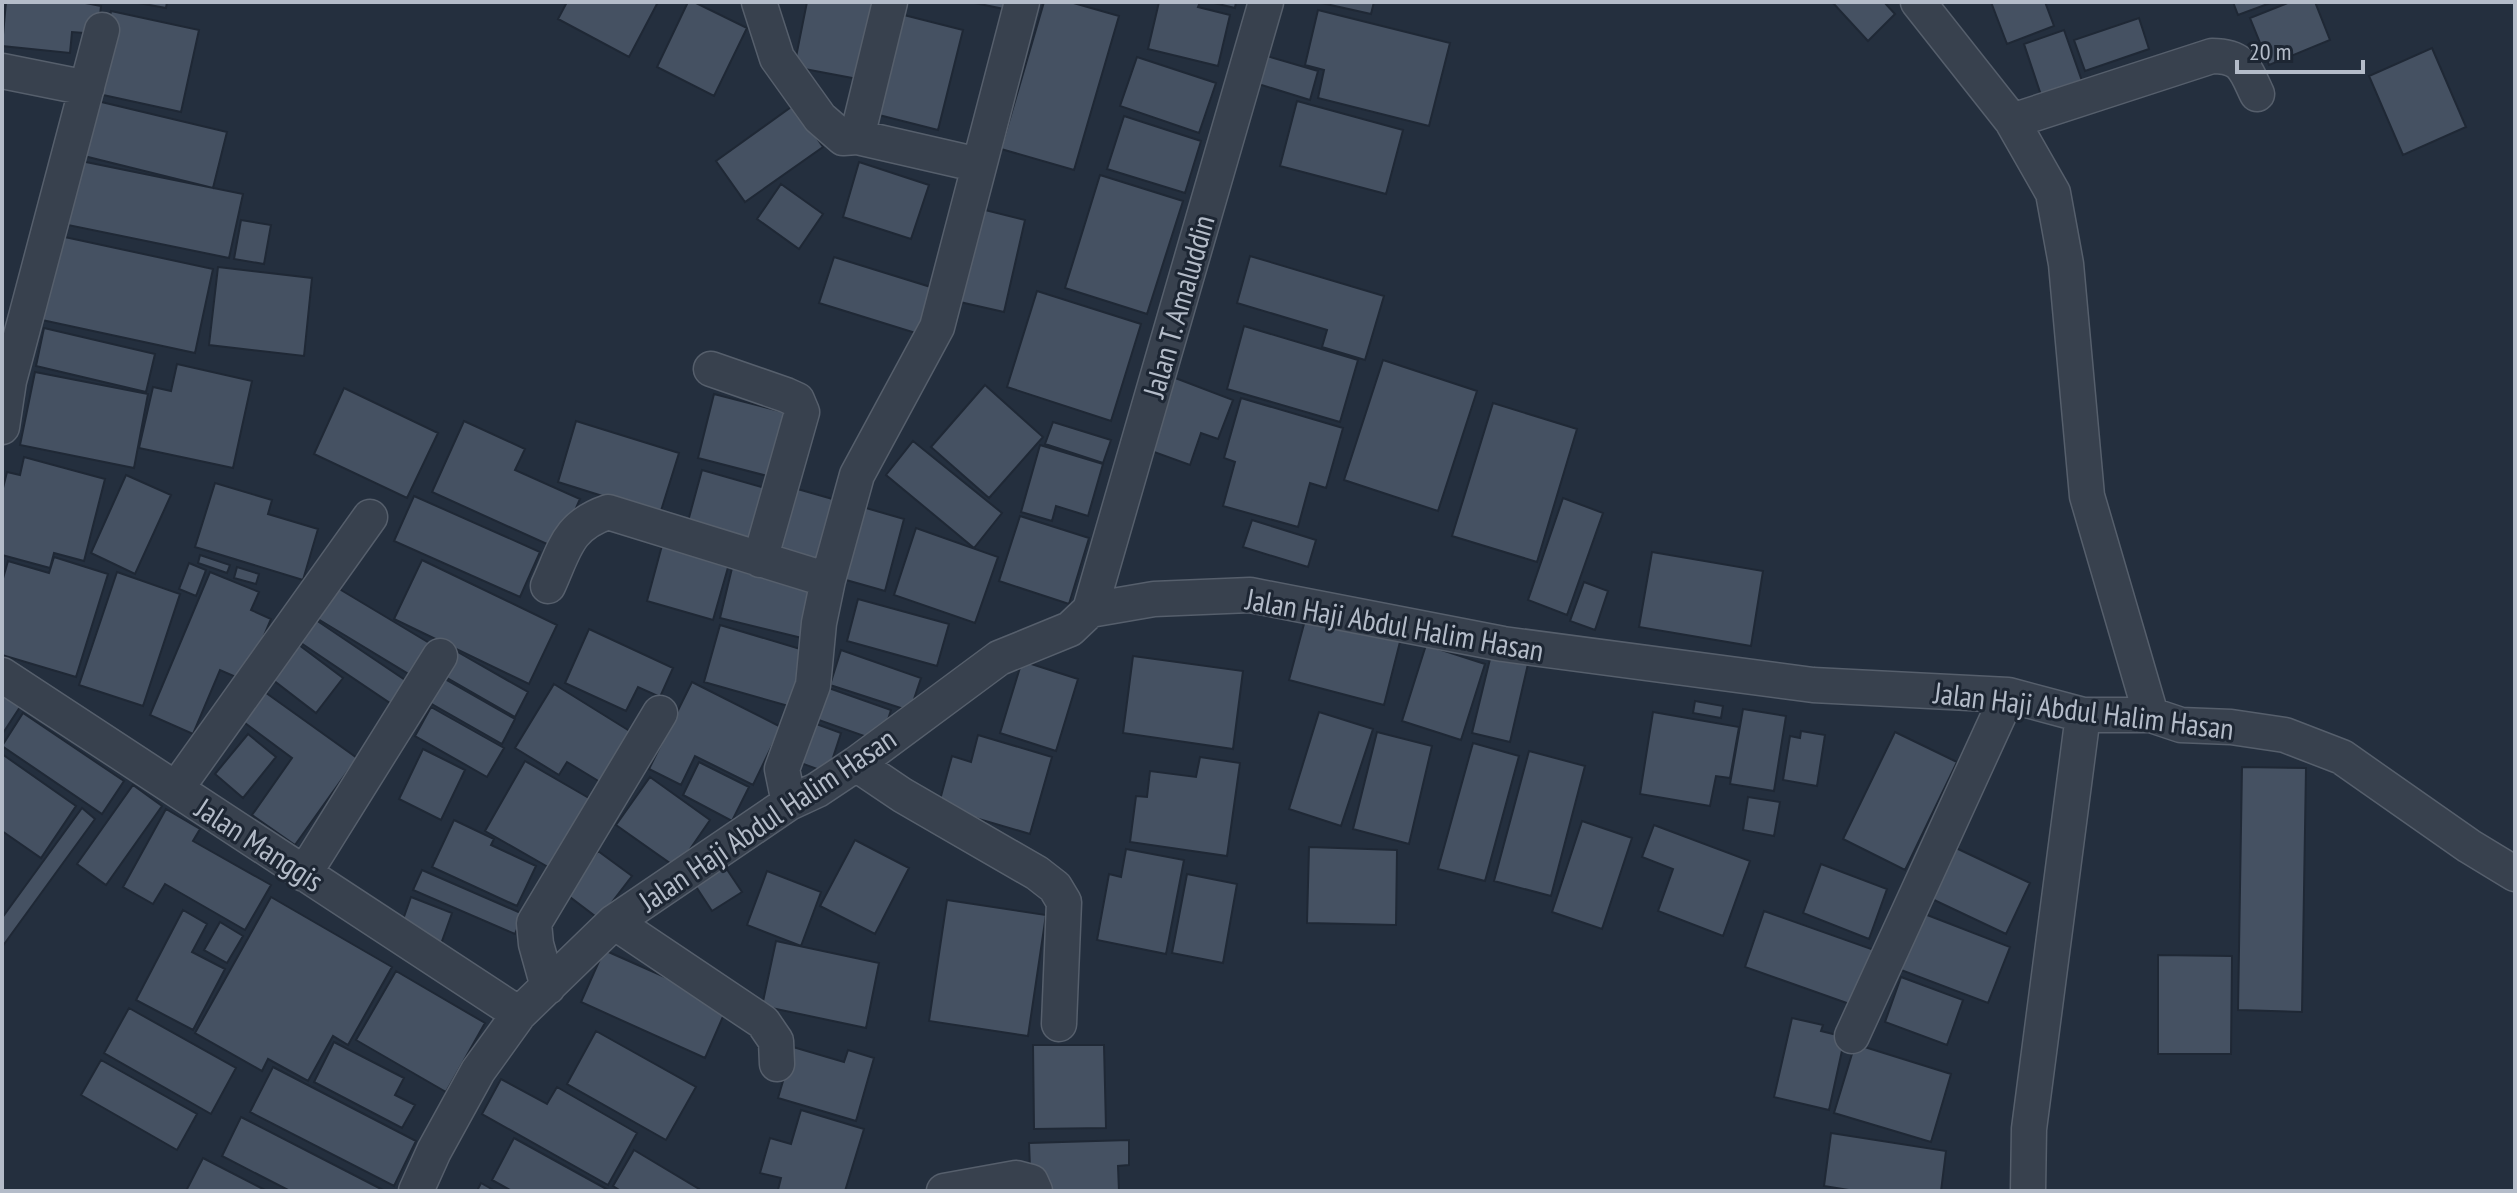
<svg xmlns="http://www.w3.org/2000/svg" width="2517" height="1193" font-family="'PT Sans Narrow',sans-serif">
	<rect width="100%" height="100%" fill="#242f3e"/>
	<path fill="#455162" stroke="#1f2835" stroke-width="2" d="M 6,2 L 80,2 L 101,6 L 98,34 L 72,32 L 70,53 L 2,46 Z
		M 133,2 L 167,2 L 166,8 Z
		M 567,2 L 658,2 L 629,57 L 558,19 Z
		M 688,2 L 694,2 L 747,28 L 714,96 L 657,67 Z
		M 807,2 L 879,2 L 863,80 L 794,67 Z
		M 970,2 L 1011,2 L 1009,10 Z
		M 1044,2 L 1070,2 L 1119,16 L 1074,170 L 1001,149 Z
		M 1159,2 L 1200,2 L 1198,7 L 1230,15 L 1218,66 L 1148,49 Z
		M 1210,2 L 1236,2 L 1235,8 Z
		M 1317,2 L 1374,2 L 1371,14 Z
		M 1835,2 L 1884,2 L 1895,14 L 1868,41 L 1833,3 Z
		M 1991,2 L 2045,2 L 2054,26 L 2007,44 Z
		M 2233,2 L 2273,2 L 2238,15 Z
		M 2290,2 L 2315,2 L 2330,40 L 2269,65 L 2250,18 Z
		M 1318,10 L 1450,43 L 1429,126 L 1318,98 L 1324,70 L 1305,65 Z
		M 111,11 L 199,30 L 181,112 L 94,93 Z
		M 896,13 L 963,30 L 938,130 L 871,113 Z
		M 2139,18 L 2149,49 L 2085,71 L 2074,40 Z
		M 2064,30 L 2082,81 L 2041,95 L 2024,44 Z
		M 2432,48 L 2466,127 L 2403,155 L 2369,76 Z
		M 1260,54 L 1318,71 L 1310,100 L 1252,82 Z
		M 1137,57 L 1216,83 L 1199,133 L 1120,106 Z
		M 93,100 L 227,132 L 213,188 L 80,155 Z
		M 1297,101 L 1403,130 L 1386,194 L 1280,166 Z
		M 794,105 L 823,147 L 745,202 L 716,161 Z
		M 1124,116 L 1201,141 L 1185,193 L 1107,169 Z
		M 76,160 L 243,194 L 229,258 L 63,224 Z
		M 859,162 L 929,185 L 911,239 L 843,217 Z
		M 1100,175 L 1183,201 L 1147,314 L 1065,288 Z
		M 781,184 L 823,214 L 799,249 L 757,219 Z
		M 973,207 L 1025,220 L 1004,312 L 951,300 Z
		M 241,220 L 271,225 L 264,264 L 234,259 Z
		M 60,236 L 213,269 L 195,353 L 42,320 Z
		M 1250,256 L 1384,296 L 1365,360 L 1322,347 L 1327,330 L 1237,303 Z
		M 834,257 L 937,289 L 922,335 L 819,303 Z
		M 218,267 L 312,278 L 304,356 L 209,345 Z
		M 1037,291 L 1141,324 L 1111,421 L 1007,387 Z
		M 1244,326 L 1358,360 L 1340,422 L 1227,389 Z
		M 44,328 L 155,354 L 146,392 L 36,366 Z
		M 1383,360 L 1477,391 L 1438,511 L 1344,480 Z
		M 177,364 L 252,381 L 233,468 L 139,448 L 153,387 L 171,391 Z
		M 35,372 L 148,394 L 134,468 L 20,445 Z
		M 1170,376 L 1233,400 L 1218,439 L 1201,433 L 1190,465 L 1143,448 Z
		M 985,385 L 1043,437 L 989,498 L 931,447 Z
		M 344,388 L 438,433 L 407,498 L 314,454 Z
		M 714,394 L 795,415 L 779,479 L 698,458 Z
		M 1241,398 L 1343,428 L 1326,488 L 1310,483 L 1298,527 L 1223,506 L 1235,462 L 1224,458 Z
		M 1493,403 L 1577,429 L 1537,562 L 1452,536 Z
		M 464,421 L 525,449 L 515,470 L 580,499 L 558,549 L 432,492 Z
		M 576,421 L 679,453 L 660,514 L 558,482 Z
		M 1053,422 L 1111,440 L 1103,463 L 1045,444 Z
		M 913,441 L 1002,513 L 974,548 L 886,475 Z
		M 1040,445 L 1103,464 L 1088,516 L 1056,506 L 1052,521 L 1021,512 Z
		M 24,457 L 105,479 L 84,561 L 54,553 L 50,568 L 2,555 L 2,492 L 7,472 L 20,475 Z
		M 702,470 L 772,490 L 757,545 L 687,525 Z
		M 126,475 L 171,495 L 135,574 L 91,553 Z
		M 215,483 L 272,500 L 268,514 L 318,529 L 303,580 L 195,547 Z
		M 787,486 L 836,500 L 816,569 L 767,554 Z
		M 414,496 L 540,552 L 520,597 L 394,541 Z
		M 1563,498 L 1603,513 L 1567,615 L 1528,600 Z
		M 859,506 L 904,519 L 885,591 L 839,578 Z
		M 1020,516 L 1089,538 L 1069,604 L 999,581 Z
		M 1252,520 L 1316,540 L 1308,567 L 1243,547 Z
		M 916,528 L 998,557 L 975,623 L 894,595 Z
		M 664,538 L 731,557 L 713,620 L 647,601 Z
		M 1652,552 L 1763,571 L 1751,646 L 1639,627 Z
		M 200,555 L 230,565 L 227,573 L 198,563 Z
		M 54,557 L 108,574 L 76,677 L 2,655 L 2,582 L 8,561 L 49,573 Z
		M 422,560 L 557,625 L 529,684 L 394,619 Z
		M 189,563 L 206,570 L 196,596 L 179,589 Z
		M 733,564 L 815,584 L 802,638 L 720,618 Z
		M 237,567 L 259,574 L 256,584 L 234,578 Z
		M 117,572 L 180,594 L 143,706 L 79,685 Z
		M 210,572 L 259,592 L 251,610 L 271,619 L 245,681 L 220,670 L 193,734 L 150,715 Z
		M 1584,582 L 1608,591 L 1595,630 L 1570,621 Z
		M 331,584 L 431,644 L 412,676 L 313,616 Z
		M 858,599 L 949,624 L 937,666 L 847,641 Z
		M 1308,609 L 1402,634 L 1384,705 L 1289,680 Z
		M 313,618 L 408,682 L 393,705 L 298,641 Z
		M 720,625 L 807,651 L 792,707 L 704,682 Z
		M 589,629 L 673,668 L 660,697 L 638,687 L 626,711 L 565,683 Z
		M 291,639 L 343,678 L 316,713 L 264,673 Z
		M 1426,645 L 1485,664 L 1461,740 L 1402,721 Z
		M 841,650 L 921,678 L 910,711 L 830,685 Z
		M 456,651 L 528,692 L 515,717 L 442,675 Z
		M 1491,655 L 1528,664 L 1510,742 L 1472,733 Z
		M 1133,656 L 1243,671 L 1233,749 L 1123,733 Z
		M 1022,661 L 1078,679 L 1056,751 L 1000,733 Z
		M 443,678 L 515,719 L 502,744 L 430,703 Z
		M 692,682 L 781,727 L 753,785 L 695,756 L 681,785 L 649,769 Z
		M 554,684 L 636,735 L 605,785 L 567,762 L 559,775 L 515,748 Z
		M 823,686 L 891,710 L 881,742 L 813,718 Z
		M 262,690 L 357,758 L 295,845 L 252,815 L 292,758 L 241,720 Z
		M 2,694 L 20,707 L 3,733 L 2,732 Z
		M 1695,701 L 1723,706 L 1721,718 L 1693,713 Z
		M 431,707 L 504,748 L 487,777 L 415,736 Z
		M 1743,709 L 1786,716 L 1774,791 L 1730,784 Z
		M 1319,712 L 1373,729 L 1341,826 L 1289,809 Z
		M 1653,712 L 1739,727 L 1730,778 L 1716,776 L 1710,806 L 1640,794 Z
		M 23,713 L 124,781 L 102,814 L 2,746 Z
		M 811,722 L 841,733 L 828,773 L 798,762 Z
		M 1801,731 L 1825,735 L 1817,786 L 1783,780 L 1790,736 L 1800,738 Z
		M 1377,732 L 1432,746 L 1409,844 L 1353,829 Z
		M 1895,732 L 1957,762 L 1905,870 L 1843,839 Z
		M 248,734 L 276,757 L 243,798 L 215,774 Z
		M 978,735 L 1052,757 L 1030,834 L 938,807 L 952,756 L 971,762 Z
		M 1473,743 L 1519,756 L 1485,881 L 1438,869 Z
		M 423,749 L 465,770 L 441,820 L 399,799 Z
		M 1529,751 L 1585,766 L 1551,896 L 1494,881 Z
		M 2,754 L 76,806 L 41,858 L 2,831 Z
		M 1200,757 L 1240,763 L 1227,856 L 1130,842 L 1136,796 L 1147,797 L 1150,771 L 1196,777 Z
		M 525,761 L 594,801 L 555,871 L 485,831 Z
		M 699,762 L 749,787 L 732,821 L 683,795 Z
		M 2242,767 L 2306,768 L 2302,1012 L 2238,1010 Z
		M 650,777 L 710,820 L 677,868 L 616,825 Z
		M 133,785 L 162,806 L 106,885 L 77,864 Z
		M 1748,797 L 1780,802 L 1774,836 L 1743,830 Z
		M 82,808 L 95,819 L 2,947 L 2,918 Z
		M 166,809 L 200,829 L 193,841 L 271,885 L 245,930 L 165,884 L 153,904 L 123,887 Z
		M 454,820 L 494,839 L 491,845 L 536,866 L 517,906 L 432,867 Z
		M 1582,821 L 1632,838 L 1602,929 L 1552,912 Z
		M 1654,825 L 1750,861 L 1723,936 L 1658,911 L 1673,869 L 1642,857 Z
		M 855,840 L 909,868 L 875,934 L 820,906 Z
		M 1309,847 L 1397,850 L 1396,925 L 1307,923 Z
		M 1956,848 L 2030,883 L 2006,934 L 1932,899 Z
		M 1126,849 L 1184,860 L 1166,954 L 1097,940 L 1109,874 L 1121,877 Z
		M 598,851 L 632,876 L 599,919 L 566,894 Z
		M 722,862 L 742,892 L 712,911 L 693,882 Z
		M 1821,864 L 1887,889 L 1869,939 L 1803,913 Z
		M 422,870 L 523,914 L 515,934 L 413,890 Z
		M 767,871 L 821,892 L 801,946 L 747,925 Z
		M 1187,874 L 1237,884 L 1223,963 L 1172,953 Z
		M 271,897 L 392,967 L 348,1045 L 333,1036 L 308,1081 L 268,1059 L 262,1071 L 195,1033 Z
		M 411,897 L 452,913 L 441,944 L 400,928 Z
		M 947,900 L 1046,915 L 1028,1036 L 929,1021 Z
		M 183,910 L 207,924 L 192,952 L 225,969 L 193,1030 L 136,1000 Z
		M 1764,911 L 1877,951 L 1858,1007 L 1745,967 Z
		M 1922,913 L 2010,947 L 1988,1003 L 1901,970 Z
		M 220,922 L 243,936 L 227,963 L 204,950 Z
		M 776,941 L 879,963 L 866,1028 L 762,1006 Z
		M 604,950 L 728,1005 L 705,1058 L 581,1002 Z
		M 2158,955 L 2232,956 L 2231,1054 L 2158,1054 Z
		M 396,971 L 485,1023 L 446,1092 L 356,1040 Z
		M 1901,977 L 1963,1000 L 1947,1045 L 1885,1022 Z
		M 129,1008 L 236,1068 L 211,1114 L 104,1053 Z
		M 1792,1018 L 1823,1025 L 1821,1031 L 1845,1037 L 1829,1110 L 1774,1097 Z
		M 596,1031 L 696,1087 L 666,1140 L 567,1084 Z
		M 334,1042 L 404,1078 L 395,1095 L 415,1105 L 402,1128 L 314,1082 Z
		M 1855,1044 L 1951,1074 L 1931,1142 L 1834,1113 Z
		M 1033,1045 L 1104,1045 L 1106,1128 L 1034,1129 Z
		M 793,1047 L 844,1062 L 848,1050 L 874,1058 L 856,1121 L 778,1098 Z
		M 101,1060 L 197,1114 L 177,1150 L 81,1095 Z
		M 273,1067 L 416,1141 L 394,1186 L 250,1112 Z
		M 501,1079 L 547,1104 L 557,1087 L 637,1133 L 608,1185 L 482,1114 Z
		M 801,1110 L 864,1129 L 845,1191 L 780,1191 L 778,1190 L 781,1178 L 760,1173 L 770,1138 L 791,1144 Z
		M 241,1117 L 385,1191 L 290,1191 L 222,1156 Z
		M 1831,1133 L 1946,1151 L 1941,1191 L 1855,1191 L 1824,1186 Z
		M 514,1138 L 610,1191 L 512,1191 L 492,1180 Z
		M 1129,1140 L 1129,1165 L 1118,1166 L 1119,1191 L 1042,1191 L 1041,1168 L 1030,1168 L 1029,1143 Z
		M 634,1150 L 699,1189 L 698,1191 L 621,1191 L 613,1186 Z
		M 203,1158 L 267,1191 L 186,1191 Z
		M 481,1183 L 495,1191 L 477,1191 Z"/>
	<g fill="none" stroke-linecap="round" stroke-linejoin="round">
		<g stroke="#565f6c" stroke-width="37">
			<path id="street" d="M 759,2 L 777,58 L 820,118 L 843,138 L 857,137 L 979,165
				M 1918,2 L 2012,121 L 2053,193 L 2066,264 L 2087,496 L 2151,715
				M 2,71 L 87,88
				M 2012,121 L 2212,56 C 2243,56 2245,69 2257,94
				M 857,137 L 890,2
				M 711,369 L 786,395 L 797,400 L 802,412 L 760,560
				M 2,427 L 9,381 L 102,30
				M 548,586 C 565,549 567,526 608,512 L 828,580
				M 1090,610 L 1266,2
				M 2,675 L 519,1014
				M 856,764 L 902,795 L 1037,873 L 1055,887 L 1064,902 L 1059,1024
				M 176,789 L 370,517
				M 789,803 L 782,769 L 813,685 L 819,623 L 828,580 L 857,475 L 937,327 L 1022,2
				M 304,874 L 440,656
				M 614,922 L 763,1022 L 776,1041 L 777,1064
				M 548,987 L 536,944 L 534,923 L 660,713
				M 1852,1036 L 2008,695
				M 416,1191 L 434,1151 L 478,1071 L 519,1014 L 614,922 L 789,803 L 817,790 L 856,764 L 999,658 L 1070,629 L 1090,610 L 1154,599 L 1250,595 L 1503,644 L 1813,685 L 2008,695 L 2083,715 L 2151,715 L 2181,725 L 2231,727 L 2285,735 L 2342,757 L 2469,846 L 2515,874
				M 944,1191 L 1016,1178 L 1031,1182 L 1035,1191
				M 2028,1191 L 2029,1129 L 2083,715"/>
		</g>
		<use href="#street" stroke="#38414e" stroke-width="34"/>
	</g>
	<g text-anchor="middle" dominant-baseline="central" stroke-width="6" stroke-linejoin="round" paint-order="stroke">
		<g font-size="30" fill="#b4bcc9" stroke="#1d2633">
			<text transform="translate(1178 306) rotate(-74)">Jalan T. Amaluddin</text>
			<text transform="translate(1395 624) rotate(10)">Jalan Haji Abdul Halim Hasan</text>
			<text transform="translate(2084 710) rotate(7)">Jalan Haji Abdul Halim Hasan</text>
			<text transform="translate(767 819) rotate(-34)">Jalan Haji Abdul Halim Hasan</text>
			<text transform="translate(260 844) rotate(33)">Jalan Manggis</text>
		</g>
	</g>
	<rect width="2517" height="1193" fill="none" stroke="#b4bcc9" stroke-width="8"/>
	<path d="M2237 60v12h126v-12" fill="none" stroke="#b4bcc9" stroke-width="4"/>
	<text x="2249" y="60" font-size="24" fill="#b4bcc9" stroke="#1d2633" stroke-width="6" paint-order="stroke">20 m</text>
</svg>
